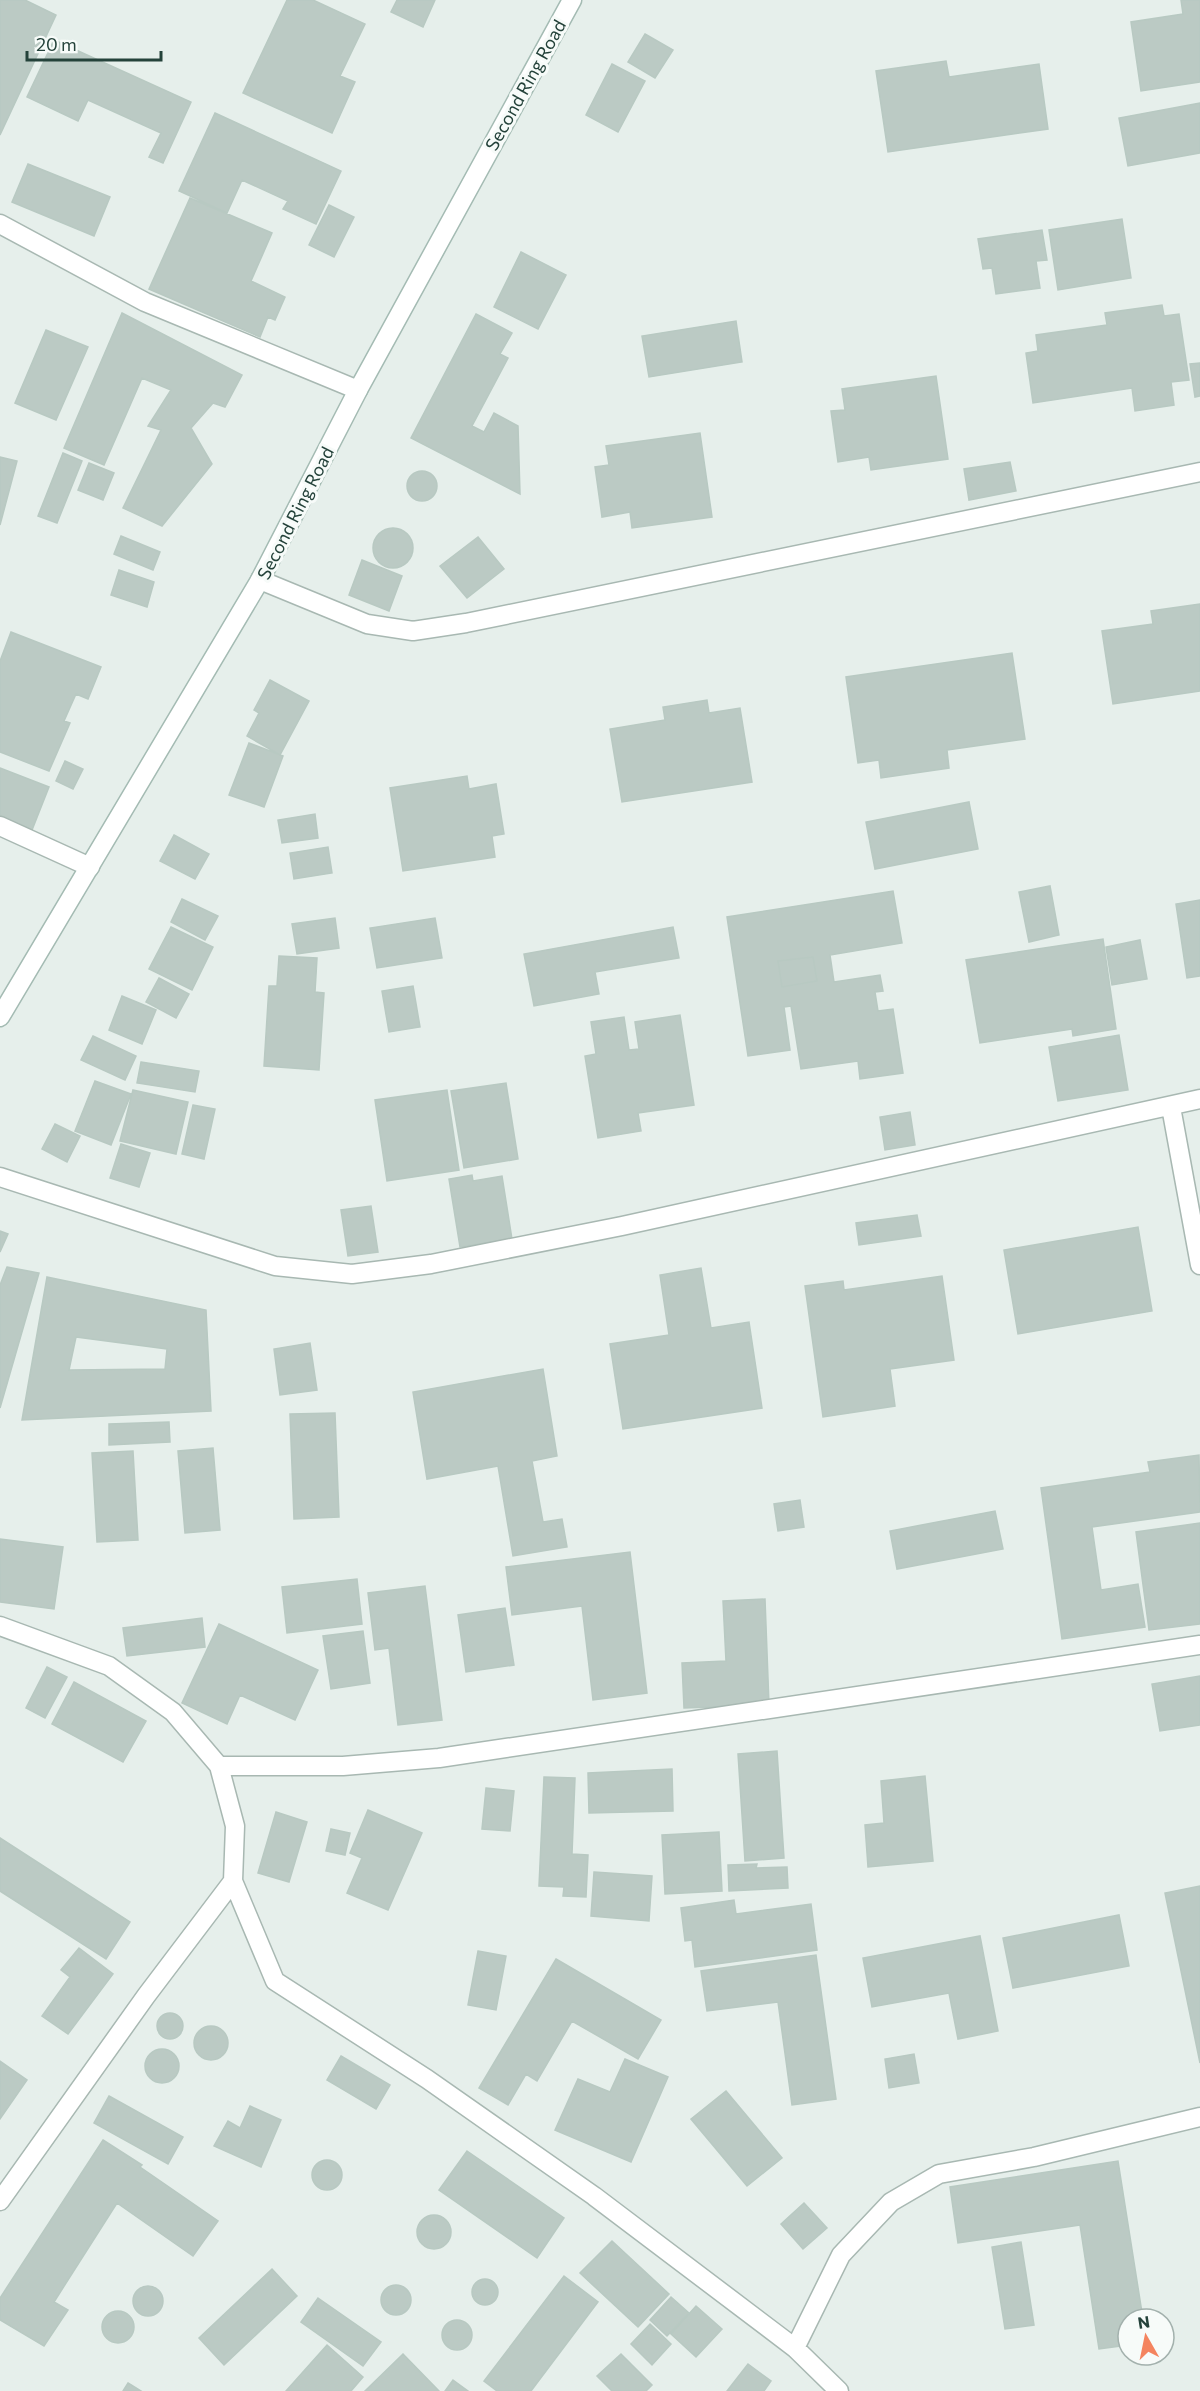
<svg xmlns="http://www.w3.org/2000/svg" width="1200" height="2391" font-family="Commissioner,sans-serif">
	<rect width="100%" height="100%" fill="#e6efeb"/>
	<path fill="#bbcac4" stroke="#b8c9c2" stroke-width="1.5" fill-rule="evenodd" d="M 0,0 L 25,0 L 56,15 L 0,135 Z
		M 287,0 L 313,0 L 365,24 L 340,76 L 355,82 L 332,133 L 243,93 Z
		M 397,0 L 435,0 L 423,27 L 391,12 Z
		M 1181,0 L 1200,0 L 1200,82 L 1141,91 L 1131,22 L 1183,14 Z
		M 645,34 L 673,50 L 655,78 L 628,62 Z
		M 54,40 L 191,102 L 163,163 L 149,157 L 161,133 L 88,100 L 78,121 L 27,97 Z
		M 946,61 L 949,77 L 1039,64 L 1048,129 L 888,152 L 876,71 Z
		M 612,64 L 645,81 L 618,132 L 586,115 Z
		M 1200,103 L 1200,153 L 1128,166 L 1119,118 Z
		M 215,113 L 341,171 L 316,224 L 283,209 L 288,201 L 242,180 L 227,213 L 179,191 Z
		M 28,164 L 110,197 L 94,236 L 12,202 Z
		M 190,198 L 272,233 L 251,281 L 285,297 L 275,320 L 268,317 L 260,337 L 149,289 Z
		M 329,205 L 354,217 L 334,257 L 309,245 Z
		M 1122,219 L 1131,278 L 1058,290 L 1049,230 Z
		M 1042,230 L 1047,260 L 1036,261 L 1040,288 L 996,294 L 992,268 L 983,269 L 978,239 Z
		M 521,252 L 566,275 L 538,329 L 494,307 Z
		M 1162,305 L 1164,316 L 1179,314 L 1189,380 L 1171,382 L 1174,405 L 1135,411 L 1132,388 L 1033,403 L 1026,353 L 1038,351 L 1036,335 L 1107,325 L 1105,313 Z
		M 122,313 L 242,375 L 225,407 L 213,403 L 191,428 L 212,464 L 162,526 L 123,508 L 161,430 L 148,426 L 171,390 L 142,378 L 104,465 L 64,448 Z
		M 476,314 L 512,333 L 500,354 L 508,358 L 472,426 L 484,432 L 494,413 L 518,426 L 520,494 L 411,438 Z
		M 736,321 L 742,362 L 649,377 L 642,336 Z
		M 46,330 L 88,347 L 56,420 L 15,403 Z
		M 1200,363 L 1200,396 L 1195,397 L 1190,364 Z
		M 936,376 L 948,459 L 871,470 L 869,457 L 838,462 L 831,411 L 845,410 L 842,389 Z
		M 700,433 L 712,517 L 632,528 L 630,512 L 602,517 L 595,467 L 609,465 L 606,446 Z
		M 63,453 L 82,461 L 57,523 L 38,516 Z
		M 0,457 L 17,461 L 0,525 Z
		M 1010,462 L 1016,491 L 969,500 L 964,469 Z
		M 89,463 L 114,473 L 103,500 L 78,490 Z
		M407 486a15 15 0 1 1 30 0a15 15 0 1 1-30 0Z
		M373 548a20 20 0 1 1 40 0a20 20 0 1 1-40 0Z
		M 121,536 L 160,552 L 153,570 L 114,554 Z
		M 478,537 L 504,569 L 467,598 L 440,566 Z
		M 362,560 L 402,576 L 389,611 L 349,595 Z
		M 119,570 L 154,582 L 147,607 L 111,595 Z
		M 1200,604 L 1200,691 L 1113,704 L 1102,631 L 1153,624 L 1151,611 Z
		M 11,632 L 101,667 L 88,699 L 76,694 L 64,721 L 70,723 L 49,771 L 0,752 L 0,661 Z
		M 1012,653 L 1025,739 L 947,750 L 949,768 L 881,778 L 879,760 L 858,763 L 846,677 Z
		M 270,680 L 309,701 L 280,755 L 247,736 L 259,713 L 254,710 Z
		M 707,700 L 709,713 L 740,708 L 752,782 L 622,802 L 610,729 L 665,720 L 663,707 Z
		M 249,743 L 283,756 L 264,807 L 229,795 Z
		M 65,761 L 83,769 L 73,789 L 56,781 Z
		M 0,768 L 49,787 L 32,830 L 0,818 Z
		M 467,776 L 469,789 L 496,784 L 504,834 L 492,836 L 495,857 L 403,871 L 390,788 Z
		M 969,802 L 978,849 L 875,869 L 866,822 Z
		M 315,814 L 318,838 L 282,843 L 278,820 Z
		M 174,835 L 209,854 L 195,879 L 160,861 Z
		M 328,847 L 332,873 L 294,879 L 290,853 Z
		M 1050,886 L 1059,935 L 1029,942 L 1019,892 Z
		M 893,891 L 902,943 L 830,955 L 834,982 L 880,975 L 883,991 L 875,992 L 878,1011 L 893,1009 L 903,1073 L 860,1079 L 858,1061 L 801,1069 L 791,1006 L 784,1007 L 790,1050 L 748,1056 L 727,917 ZM 813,957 L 817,981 L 782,987 L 778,961 Z
		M 182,899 L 218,916 L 205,940 L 171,922 Z
		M 1200,900 L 1200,976 L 1187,978 L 1176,904 Z
		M 335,918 L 339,948 L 297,954 L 292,924 Z
		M 435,918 L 442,958 L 377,968 L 370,928 Z
		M 171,927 L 213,947 L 192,990 L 149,969 Z
		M 673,927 L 679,958 L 595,972 L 599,994 L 534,1006 L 524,954 Z
		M 1103,939 L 1116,1029 L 1073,1036 L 1072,1029 L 980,1043 L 966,960 Z
		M 1140,940 L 1147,979 L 1112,985 L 1106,947 Z
		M 279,956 L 317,958 L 315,992 L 324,993 L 319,1070 L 264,1066 L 269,986 L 277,986 Z
		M 813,957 L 817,981 L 782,987 L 778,961 Z
		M 159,978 L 189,994 L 176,1018 L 146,1002 Z
		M 413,986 L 420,1027 L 389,1032 L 382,991 Z
		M 122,996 L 156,1010 L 142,1044 L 109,1030 Z
		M 680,1015 L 694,1105 L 638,1113 L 641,1131 L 598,1138 L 585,1056 L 596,1054 L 591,1022 L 624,1017 L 629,1050 L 639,1049 L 635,1022 Z
		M 1119,1035 L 1128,1090 L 1058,1101 L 1049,1047 Z
		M 93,1036 L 136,1056 L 125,1080 L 81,1060 Z
		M 141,1062 L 199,1071 L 195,1092 L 137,1083 Z
		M 95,1081 L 131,1094 L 111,1145 L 75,1131 Z
		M 506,1083 L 518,1159 L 464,1168 L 451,1091 Z
		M 133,1090 L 188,1102 L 176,1154 L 120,1141 Z
		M 447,1090 L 459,1170 L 387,1181 L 375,1100 Z
		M 193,1105 L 215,1109 L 204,1159 L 182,1154 Z
		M 910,1112 L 915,1145 L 885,1150 L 880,1117 Z
		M 55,1124 L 80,1136 L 67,1162 L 42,1149 Z
		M 121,1144 L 150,1153 L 139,1187 L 110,1178 Z
		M 472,1175 L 473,1181 L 502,1176 L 512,1239 L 460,1247 L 449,1179 Z
		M 371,1206 L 378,1252 L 348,1256 L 341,1210 Z
		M 917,1215 L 921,1236 L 859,1245 L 856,1223 Z
		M 1138,1227 L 1152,1311 L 1018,1334 L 1004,1250 Z
		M 0,1231 L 8,1234 L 0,1252 Z
		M 7,1267 L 39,1273 L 0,1408 L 0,1285 Z
		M 701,1268 L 711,1328 L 749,1322 L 762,1408 L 623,1429 L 610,1344 L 669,1335 L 660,1275 Z
		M 942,1276 L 954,1360 L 890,1369 L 895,1406 L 823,1417 L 805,1286 L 843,1281 L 844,1290 Z
		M 47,1277 L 206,1310 L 211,1411 L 22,1420 ZM 76,1337 L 167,1349 L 165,1369 L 69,1370 Z
		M 310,1343 L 317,1390 L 280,1395 L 274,1349 Z
		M 543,1369 L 557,1456 L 532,1461 L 543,1522 L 562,1519 L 567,1547 L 513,1556 L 498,1466 L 427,1479 L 413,1392 Z
		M 335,1413 L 339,1517 L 294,1519 L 290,1414 Z
		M 169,1422 L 170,1442 L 109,1445 L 109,1424 Z
		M 213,1448 L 220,1530 L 185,1533 L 178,1451 Z
		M 133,1451 L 138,1540 L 97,1542 L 92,1453 Z
		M 1199,1455 L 1200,1512 L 1092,1527 L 1101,1590 L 1138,1584 L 1145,1627 L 1062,1639 L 1041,1488 L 1150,1472 L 1148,1462 Z
		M 800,1500 L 804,1527 L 778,1531 L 774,1504 Z
		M 995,1511 L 1003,1549 L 897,1569 L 890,1531 Z
		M 1200,1523 L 1200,1624 L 1149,1630 L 1136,1532 Z
		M 0,1539 L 63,1547 L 54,1609 L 0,1602 Z
		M 630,1552 L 647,1693 L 593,1700 L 582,1606 L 512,1615 L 506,1567 Z
		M 357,1579 L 362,1624 L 287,1633 L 282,1587 Z
		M 425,1586 L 442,1720 L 398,1725 L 389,1648 L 375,1650 L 368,1593 Z
		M 765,1599 L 769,1705 L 684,1708 L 682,1663 L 726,1661 L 723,1601 Z
		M 505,1608 L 514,1665 L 466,1672 L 458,1615 Z
		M 202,1618 L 205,1647 L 127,1656 L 123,1628 Z
		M 219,1624 L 318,1670 L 295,1720 L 240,1695 L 227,1724 L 182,1703 Z
		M 363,1631 L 370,1683 L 331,1689 L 323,1636 Z
		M 47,1667 L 67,1677 L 45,1718 L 26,1708 Z
		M 1200,1676 L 1200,1725 L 1160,1731 L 1152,1684 Z
		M 74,1682 L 146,1721 L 123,1762 L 52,1724 Z
		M 777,1751 L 784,1858 L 745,1861 L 738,1754 Z
		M 672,1769 L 673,1811 L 589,1813 L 588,1773 Z
		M 925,1776 L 933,1861 L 868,1867 L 865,1825 L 884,1823 L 881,1781 Z
		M 544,1777 L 575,1778 L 572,1854 L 588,1855 L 586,1897 L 563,1896 L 564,1887 L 539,1886 Z
		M 486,1788 L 514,1791 L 510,1831 L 482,1829 Z
		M 368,1810 L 422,1833 L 388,1910 L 347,1893 L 362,1858 L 350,1853 Z
		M 276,1812 L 307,1822 L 289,1882 L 258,1873 Z
		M 331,1829 L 350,1833 L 345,1855 L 326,1851 Z
		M 719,1832 L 722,1891 L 665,1894 L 662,1835 Z
		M 0,1838 L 130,1922 L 106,1959 L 0,1891 Z
		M 757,1864 L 756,1868 L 787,1867 L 788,1888 L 729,1891 L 728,1865 Z
		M 594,1872 L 652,1876 L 649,1921 L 591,1916 Z
		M 1200,1886 L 1200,2063 L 1165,1893 Z
		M 734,1900 L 736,1914 L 811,1904 L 817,1950 L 695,1967 L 692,1940 L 685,1941 L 681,1908 Z
		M 1119,1915 L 1129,1966 L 1013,1988 L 1003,1938 Z
		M 980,1936 L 998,2031 L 958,2039 L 949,1993 L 872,2007 L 863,1958 Z
		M 79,1948 L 113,1974 L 68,2034 L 42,2016 L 70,1977 L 61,1970 Z
		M 478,1951 L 506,1956 L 496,2010 L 468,2005 Z
		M 816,1955 L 836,2099 L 792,2105 L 778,2002 L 707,2011 L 701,1971 Z
		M 556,1959 L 661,2020 L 638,2059 L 572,2021 L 537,2081 L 526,2074 L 508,2105 L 479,2088 Z
		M157 2026a13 13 0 1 1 26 0a13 13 0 1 1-26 0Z
		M194 2043a17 17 0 1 1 34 0a17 17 0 1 1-34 0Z
		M145 2066a17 17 0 1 1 34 0a17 17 0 1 1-34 0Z
		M 914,2054 L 919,2083 L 889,2088 L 885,2059 Z
		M 341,2056 L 390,2085 L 376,2109 L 327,2080 Z
		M 625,2059 L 668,2077 L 631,2162 L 555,2130 L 578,2079 L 610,2092 Z
		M 0,2061 L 27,2080 L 0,2119 Z
		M 726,2091 L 782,2158 L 747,2186 L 691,2119 Z
		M 109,2096 L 183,2137 L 168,2164 L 94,2123 Z
		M 250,2106 L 281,2120 L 261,2167 L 214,2146 L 228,2121 L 240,2128 Z
		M 103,2140 L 142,2165 L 140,2167 L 218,2221 L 193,2256 L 117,2203 L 54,2302 L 68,2310 L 44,2346 L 0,2320 L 0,2298 Z
		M 467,2151 L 564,2218 L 537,2258 L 439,2190 Z
		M312 2175a15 15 0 1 1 30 0a15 15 0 1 1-30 0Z
		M 1118,2161 L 1143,2319 L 1128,2319 L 1128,2345 L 1099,2349 L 1080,2225 L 958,2243 L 950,2187 Z
		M 804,2203 L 827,2228 L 803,2249 L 781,2224 Z
		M417 2232a17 17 0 1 1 34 0a17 17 0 1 1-34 0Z
		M 612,2241 L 669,2294 L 638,2327 L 580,2273 Z
		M 1021,2242 L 1034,2325 L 1005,2329 L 992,2247 Z
		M 272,2269 L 297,2296 L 224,2365 L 199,2338 Z
		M 564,2276 L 598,2302 L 531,2391 L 497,2391 L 484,2381 Z
		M472 2292a13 13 0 1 1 26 0a13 13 0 1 1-26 0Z
		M381 2300a15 15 0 1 1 30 0a15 15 0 1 1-30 0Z
		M133 2301a15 15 0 1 1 30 0a15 15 0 1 1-30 0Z
		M 671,2297 L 689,2313 L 667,2336 L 650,2320 Z
		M 318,2298 L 381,2342 L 363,2366 L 301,2322 Z
		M 696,2306 L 722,2329 L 696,2357 L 671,2334 Z
		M102 2327a16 16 0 1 1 32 0a16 16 0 1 1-32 0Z
		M442 2335a15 15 0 1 1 30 0a15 15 0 1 1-30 0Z
		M 650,2324 L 671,2344 L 652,2365 L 631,2344 Z
		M 327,2345 L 363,2377 L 351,2391 L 286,2391 Z
		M 403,2354 L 439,2391 L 365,2391 Z
		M 621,2354 L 652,2385 L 646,2391 L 612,2391 L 597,2376 Z
		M 748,2364 L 771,2381 L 764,2391 L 727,2391 Z
		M 453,2380 L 468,2391 L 445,2391 Z
		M 128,2383 L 141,2391 L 123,2391 Z"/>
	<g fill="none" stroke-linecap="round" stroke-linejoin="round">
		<g stroke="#a8b8b2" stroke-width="21">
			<path id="street" d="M 0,224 L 145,302 L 358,390
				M 260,580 L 367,624 L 413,631 L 466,623 L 1200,472
				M 0,826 L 90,867
				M 1171,1107 L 1200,1265
				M 0,1177 L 275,1266 L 352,1274 L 431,1264 L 622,1226 L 1200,1099
				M 0,1626 L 109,1666 L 173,1712 L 219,1766 L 235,1826 L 233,1881 L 146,1996 L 0,2201
				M 219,1766 L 343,1766 L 439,1758 L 1200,1645
				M 233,1881 L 275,1981 L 427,2079 L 594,2196 L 795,2348 L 839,2391
				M 795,2348 L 841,2255 L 891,2202 L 939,2174 L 1034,2157 L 1200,2117"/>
		</g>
		<g stroke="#a4bbb3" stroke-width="21">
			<path id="secondary" d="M 0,1017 L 260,580 L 358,390 L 572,0"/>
		</g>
		<use href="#street" stroke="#fff" stroke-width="18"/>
		<use href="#secondary" stroke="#fff" stroke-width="18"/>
	</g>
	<g text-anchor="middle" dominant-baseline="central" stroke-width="6" stroke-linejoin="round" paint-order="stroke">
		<g font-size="18" fill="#24423a" stroke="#f7fbf9">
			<text transform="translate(525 85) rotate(-61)">Second Ring Road</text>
			<text transform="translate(295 513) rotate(-63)">Second Ring Road</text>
		</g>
	</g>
	<g transform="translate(1146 2337) rotate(351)"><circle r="28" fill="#f7fbf9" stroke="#a3b1ad" stroke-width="1.5"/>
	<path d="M0-4.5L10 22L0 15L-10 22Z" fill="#f4845f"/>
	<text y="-9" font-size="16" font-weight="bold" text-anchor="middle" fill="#24423a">N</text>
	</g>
	<path d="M27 51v9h134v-9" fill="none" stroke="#24423a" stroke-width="3"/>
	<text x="36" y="51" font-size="18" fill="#24423a" stroke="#f7fbf9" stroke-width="4.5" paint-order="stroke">20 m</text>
</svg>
